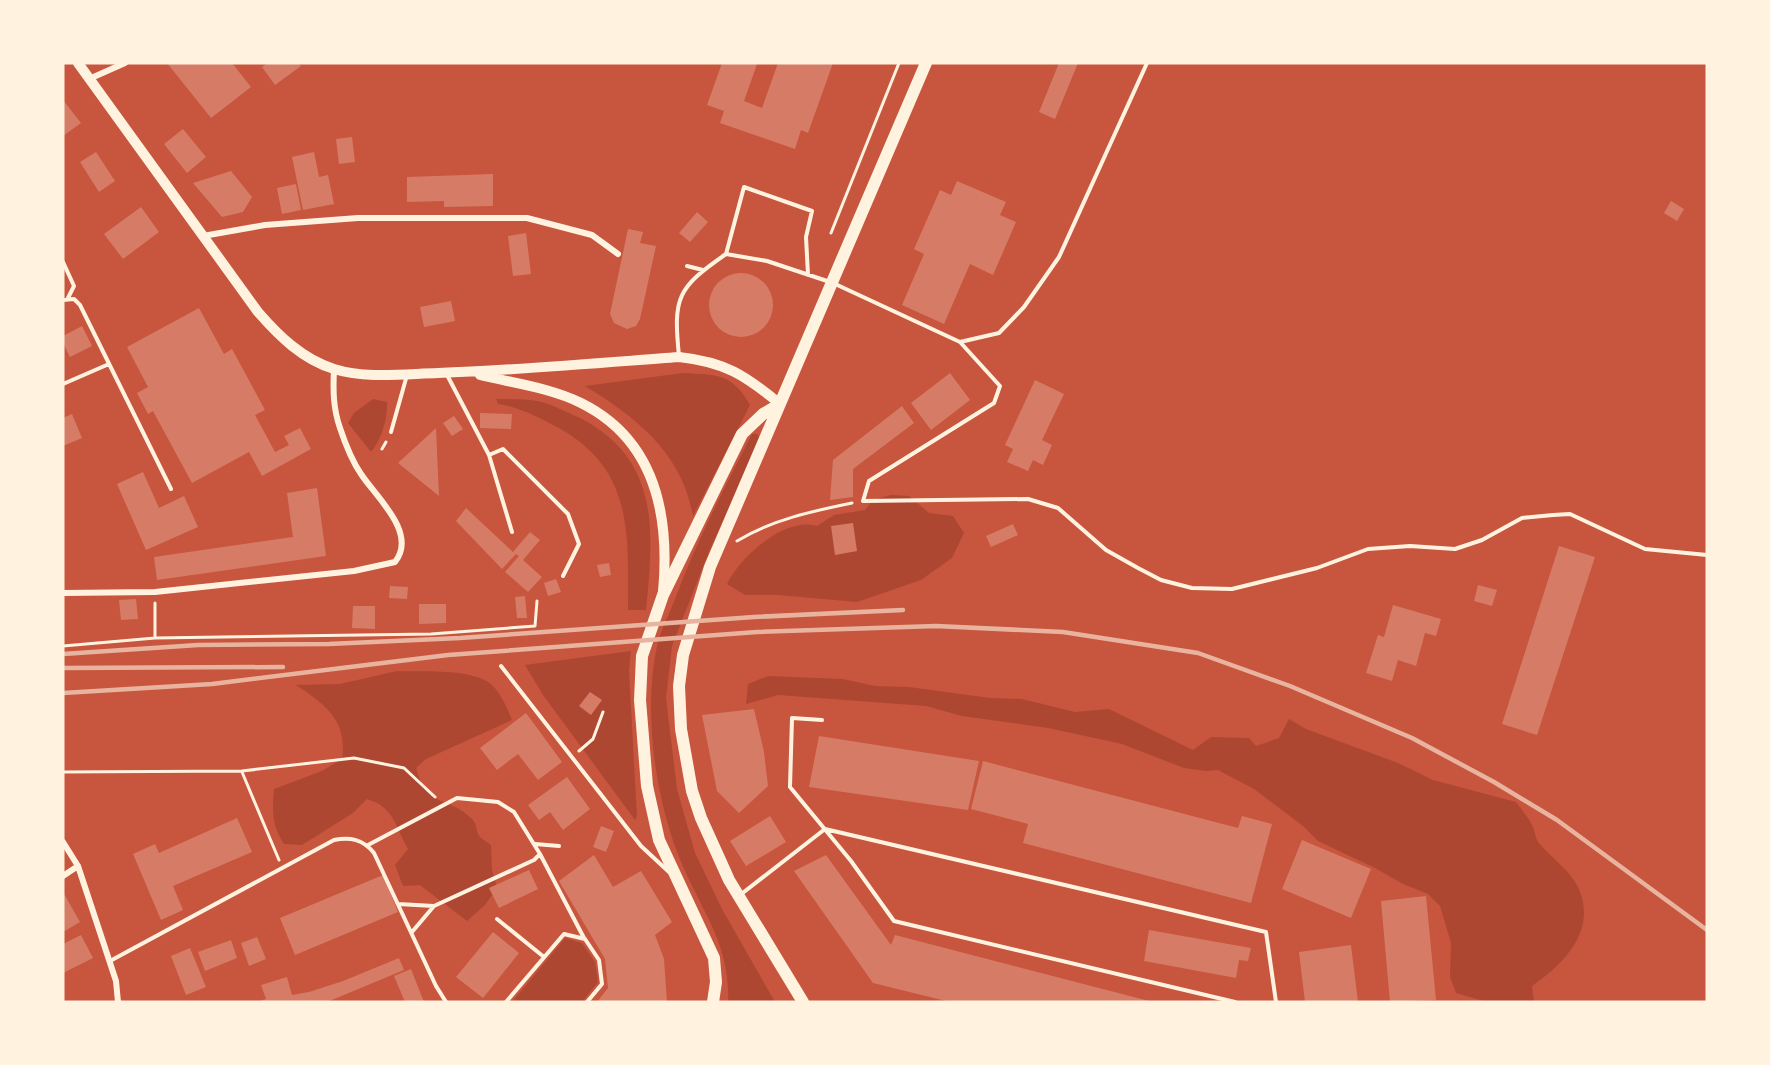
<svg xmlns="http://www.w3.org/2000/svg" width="1770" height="1065" font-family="'Exo 2',sans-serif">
	<rect width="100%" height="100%" fill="#c8553d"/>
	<path fill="#ae4732" d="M 683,373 C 717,375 732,373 750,405 L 693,516 C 682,453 636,417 585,386 Z
		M 373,399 L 387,402 C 388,419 381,440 371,452 L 348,423 L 354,413 Z
		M 496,399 C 509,399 524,399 537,401 C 552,404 566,412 580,418 C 660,459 654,531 646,610 L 628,610 C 628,533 634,469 557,427 C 538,417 520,407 498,404 Z
		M 752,434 L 757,434 L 760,439 L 710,549 L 672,646 L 666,698 L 677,789 L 695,853 L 722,909 L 775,1002 L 728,1002 C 731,944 700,909 679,857 C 655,796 643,711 657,646 C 661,630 669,614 675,599 C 696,542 724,489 752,434 Z
		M 891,495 L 909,496 L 929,513 L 953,516 L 964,533 L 952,558 L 921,580 L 857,602 L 778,595 L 745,595 L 727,584 C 740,557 785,516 817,526 L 834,515 L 865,510 L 873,500 Z
		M 631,651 L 629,671 L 637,816 L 635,820 L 543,695 L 525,665 Z
		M 397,671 C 422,672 471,668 491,684 C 501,693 507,708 512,720 L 426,759 L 416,768 C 427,810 447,794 472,819 C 477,823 476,831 479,836 C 482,839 487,842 491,845 L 492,870 L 497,888 L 485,905 L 467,921 L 420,885 L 403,886 L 395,865 L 408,849 C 395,826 394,807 367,799 L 353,813 L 302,845 L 284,844 C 272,826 272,811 274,789 L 322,771 L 342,759 C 348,721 325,704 296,685 L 340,684 Z
		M 768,676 L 843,679 L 875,686 L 909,687 L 990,698 L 1022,699 L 1075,712 L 1109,709 L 1193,750 L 1211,737 L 1249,738 L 1256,746 L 1279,738 L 1289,719 L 1306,729 L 1398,763 L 1433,780 L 1516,802 C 1521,809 1528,817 1532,825 C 1535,830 1535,837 1538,842 C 1550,857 1569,869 1578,887 C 1598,930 1564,964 1532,986 L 1534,1002 L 1487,1002 L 1456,993 L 1450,977 L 1451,943 L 1440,906 L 1428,894 L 1403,884 L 1375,868 L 1318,841 L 1303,826 L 1254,789 L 1218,770 L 1206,771 L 1184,768 L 1122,744 L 1048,728 L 962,716 L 926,706 L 778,695 L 746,704 L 748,684 Z
		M 565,938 L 582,943 L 595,962 L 598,982 L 582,1002 L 512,1002 Z"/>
	<path fill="#d67c66" d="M 167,63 L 232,63 L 251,87 L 211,118 Z
		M 268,63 L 298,63 L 301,66 L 275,85 L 262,67 Z
		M 722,63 L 757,64 L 744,101 L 762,108 L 778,63 L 833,63 L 808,133 L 801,130 L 795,149 L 720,123 L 724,111 L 707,105 Z
		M 1059,63 L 1078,63 L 1055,119 L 1039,112 Z
		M 63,100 L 81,123 L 63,136 Z
		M 183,129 L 206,157 L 187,173 L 164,144 Z
		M 352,137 L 355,162 L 339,164 L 336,139 Z
		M 96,152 L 115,181 L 99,192 L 80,162 Z
		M 314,152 L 319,177 L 328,175 L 334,204 L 303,210 L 292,157 Z
		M 231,171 L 252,197 L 243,212 L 222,217 L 193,183 Z
		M 493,174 L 493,206 L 444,207 L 444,201 L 407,202 L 407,177 Z
		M 957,181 L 1006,202 L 1000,215 L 1016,222 L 993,275 L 970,264 L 944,324 L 902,305 L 924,254 L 914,249 L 940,190 L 951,195 Z
		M 296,184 L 301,210 L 282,214 L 277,188 Z
		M 1671,201 L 1684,209 L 1677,221 L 1664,213 Z
		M 141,207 L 159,232 L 123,259 L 104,234 Z
		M 697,212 L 708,222 L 690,242 L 679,233 Z
		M 628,229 L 643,232 L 640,243 L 656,246 L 640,319 L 636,326 L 627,329 L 614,323 L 610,314 Z
		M 526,233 L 531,274 L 513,276 L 508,236 Z
		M709 305a32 32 0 1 1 64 0a32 32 0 1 1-64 0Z
		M 451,301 L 455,321 L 424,327 L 420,307 Z
		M 199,308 L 224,354 L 232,349 L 265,410 L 255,415 L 275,452 L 289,445 L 284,436 L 300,428 L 311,449 L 262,476 L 249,452 L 192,483 L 153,411 L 148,414 L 137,393 L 148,387 L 127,347 Z
		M 82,326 L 92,346 L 70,357 L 63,343 L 63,336 Z
		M 950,373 L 970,400 L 931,430 L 911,403 Z
		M 1035,380 L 1064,394 L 1042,440 L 1052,445 L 1043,465 L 1033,460 L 1028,471 L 1007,462 L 1013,449 L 1005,445 Z
		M 902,406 L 914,423 L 853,469 L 853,497 L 830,500 L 833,460 Z
		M 480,413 L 512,414 L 511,429 L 480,428 Z
		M 72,414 L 82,438 L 63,446 L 63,418 Z
		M 454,416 L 463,429 L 452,436 L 443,423 Z
		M 436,428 L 439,496 L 398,463 Z
		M 143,472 L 159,508 L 184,496 L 198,527 L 146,550 L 117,484 Z
		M 317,488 L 326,556 L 157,580 L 154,557 L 293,537 L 287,493 Z
		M 466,508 L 513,552 L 530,532 L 540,540 L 523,560 L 542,577 L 528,592 L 505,572 L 519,556 L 516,554 L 502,569 L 456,521 Z
		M 853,523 L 857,551 L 835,555 L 831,526 Z
		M 1013,524 L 1018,535 L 991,547 L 986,536 Z
		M 1559,546 L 1595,557 L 1537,735 L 1502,724 Z
		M 609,563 L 611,575 L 600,577 L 597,565 Z
		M 556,579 L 561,592 L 548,596 L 544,583 Z
		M 1478,585 L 1497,590 L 1492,606 L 1474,601 Z
		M 390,586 L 408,587 L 407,599 L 389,598 Z
		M 525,596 L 527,618 L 517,618 L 515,597 Z
		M 136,599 L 138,619 L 121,620 L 119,600 Z
		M 419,604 L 446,604 L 446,623 L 419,624 Z
		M 1393,605 L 1441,619 L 1436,636 L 1425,633 L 1416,666 L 1398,660 L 1392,681 L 1366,673 L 1378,635 L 1384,637 Z
		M 353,606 L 375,606 L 375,629 L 352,628 Z
		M 590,692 L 602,700 L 591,715 L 579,706 Z
		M 754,709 L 764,752 L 768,786 L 739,813 L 717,791 L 702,715 Z
		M 526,713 L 562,762 L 538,780 L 518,754 L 497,770 L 480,748 Z
		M 819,736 L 979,761 L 968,810 L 809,787 Z
		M 983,761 L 1238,828 L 1242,816 L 1272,824 L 1251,903 L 1023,843 L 1028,824 L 971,809 Z
		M 567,777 L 590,809 L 563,830 L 550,812 L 539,820 L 528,805 Z
		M 770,816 L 786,842 L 746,866 L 730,841 Z
		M 237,818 L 252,852 L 173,886 L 183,910 L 161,920 L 133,854 L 155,844 L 159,853 Z
		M 601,826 L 614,831 L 606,852 L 593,847 Z
		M 1302,840 L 1371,869 L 1351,918 L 1282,889 Z
		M 594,855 L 613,887 L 641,871 L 672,922 L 655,935 L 664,959 L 667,1002 L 597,1002 L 608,988 L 605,959 L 559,881 Z
		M 826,855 L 891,945 L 895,935 L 1153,1002 L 950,1002 L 873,983 L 794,871 Z
		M 529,870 L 538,889 L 499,908 L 489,888 Z
		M 383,875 L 398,912 L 295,955 L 280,918 Z
		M 63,892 L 80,922 L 63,932 Z
		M 1426,896 L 1436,1000 L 1390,1002 L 1381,901 Z
		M 1149,930 L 1251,948 L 1248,961 L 1239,960 L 1236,978 L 1144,961 Z
		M 493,932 L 519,953 L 483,998 L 456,977 Z
		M 81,935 L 93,958 L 63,973 L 63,944 Z
		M 257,937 L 266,959 L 249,966 L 241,943 Z
		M 231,940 L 237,958 L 205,971 L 198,952 Z
		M 1351,945 L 1358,1002 L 1305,1002 L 1299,952 Z
		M 190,948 L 206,987 L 186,995 L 171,956 Z
		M 399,958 L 404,970 L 327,1002 L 257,1002 L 266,999 L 261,985 L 287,977 L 292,995 L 309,992 L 343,981 Z
		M 411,969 L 424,1002 L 405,1002 L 394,976 Z"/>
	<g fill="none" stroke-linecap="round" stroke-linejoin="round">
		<path stroke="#fff3e0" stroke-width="3" d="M 831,233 L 899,63
			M 382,449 L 386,442
			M 737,541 C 771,520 813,511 852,503
			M 155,603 L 155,638 L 431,634 L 535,626 L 537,601
			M 63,646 L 155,638
			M 579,751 L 593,739 L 603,712
			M 63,772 L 242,771 L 354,758 L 404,768 L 435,797
			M 242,772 L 279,860"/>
		<path stroke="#fff3e0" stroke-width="4" d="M 726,254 L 744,187 L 812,211 L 806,237 L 808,275
			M 63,262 L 74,286 L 68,298
			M 687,266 L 703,270
			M 63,300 L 74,299 L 80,305 L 171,489
			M 960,342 L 1000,386 L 994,403 L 869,481 L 863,501 L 1028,499 L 1058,508 L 1106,550 L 1138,568 L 1161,580 L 1192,588 L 1232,589 L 1317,568 L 1368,549 L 1410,546 L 1455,549 L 1482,540 L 1522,518 L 1553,515 L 1570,514 L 1645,549 L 1707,555
			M 679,356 C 673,297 677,288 726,254 L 767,261 L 833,283 L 960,342 L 999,333 L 1024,307 L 1059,257 L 1147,63
			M 446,373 L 489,455 L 503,449 L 568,514 L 579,544 L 563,576
			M 63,384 L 109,364
			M 391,432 L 407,375
			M 489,455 L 512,532
			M 501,666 L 641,846 L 669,872
			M 822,720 L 792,718 L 790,787 L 851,861 L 894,921 L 1235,1002
			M 535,844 L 559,846
			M 368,845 L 457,798 L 498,802 L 514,812 L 540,854 L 534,860 L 434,906 L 398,904
			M 540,854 L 584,938
			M 740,895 L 825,829 L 1266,932 L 1276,1002
			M 497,919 L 544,957
			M 412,932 L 434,906
			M 110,961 L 334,840 C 350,837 363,839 374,853 L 436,986 L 446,1002
			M 506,1002 L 564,934 L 585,939 L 599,960 L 602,984 L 587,1002"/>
		<path stroke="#fff3e0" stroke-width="6" d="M 89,79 L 125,63
			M 203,236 L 265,225 L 358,218 L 527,218 L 592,235 L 618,254
			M 63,593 L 155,592 L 354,571 L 395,562 C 418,533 376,497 361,474 C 352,461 345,443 340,428 C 333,408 333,390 334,369
			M 63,842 L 78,866 L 116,981 L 118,1002
			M 63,876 L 78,866"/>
		<path stroke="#fff3e0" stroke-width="10" d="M 78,63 L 258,312 C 279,336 302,359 334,369 C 366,379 404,374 438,373 C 519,370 599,363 679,357 C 725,362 745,375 780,404
			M 480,375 C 513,383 551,388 581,403 C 656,440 670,516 663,592"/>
		<path stroke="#fff3e0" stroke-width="12" d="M 713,1002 L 716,982 L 714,958 L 659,840 L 647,786 L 640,700 L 642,656 L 663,595 L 742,434 L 763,414 L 780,404
			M 803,1002 L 729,880 L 701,818 L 692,791 L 681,729 L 679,686 L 683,655 L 710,567 L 926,63"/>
		<path stroke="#e9b49f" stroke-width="4.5" d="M 63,654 L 198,645 L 329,644 L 460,638 L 754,617 L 903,610
			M 63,668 L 283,667
			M 63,693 L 212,684 L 448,655 L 757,632 L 936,626 L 1063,632 L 1198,653 L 1290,686 L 1412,738 L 1494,782 L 1557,820 L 1707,930"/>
	</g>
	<rect width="1770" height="1065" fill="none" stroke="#fff3e0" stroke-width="129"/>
</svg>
